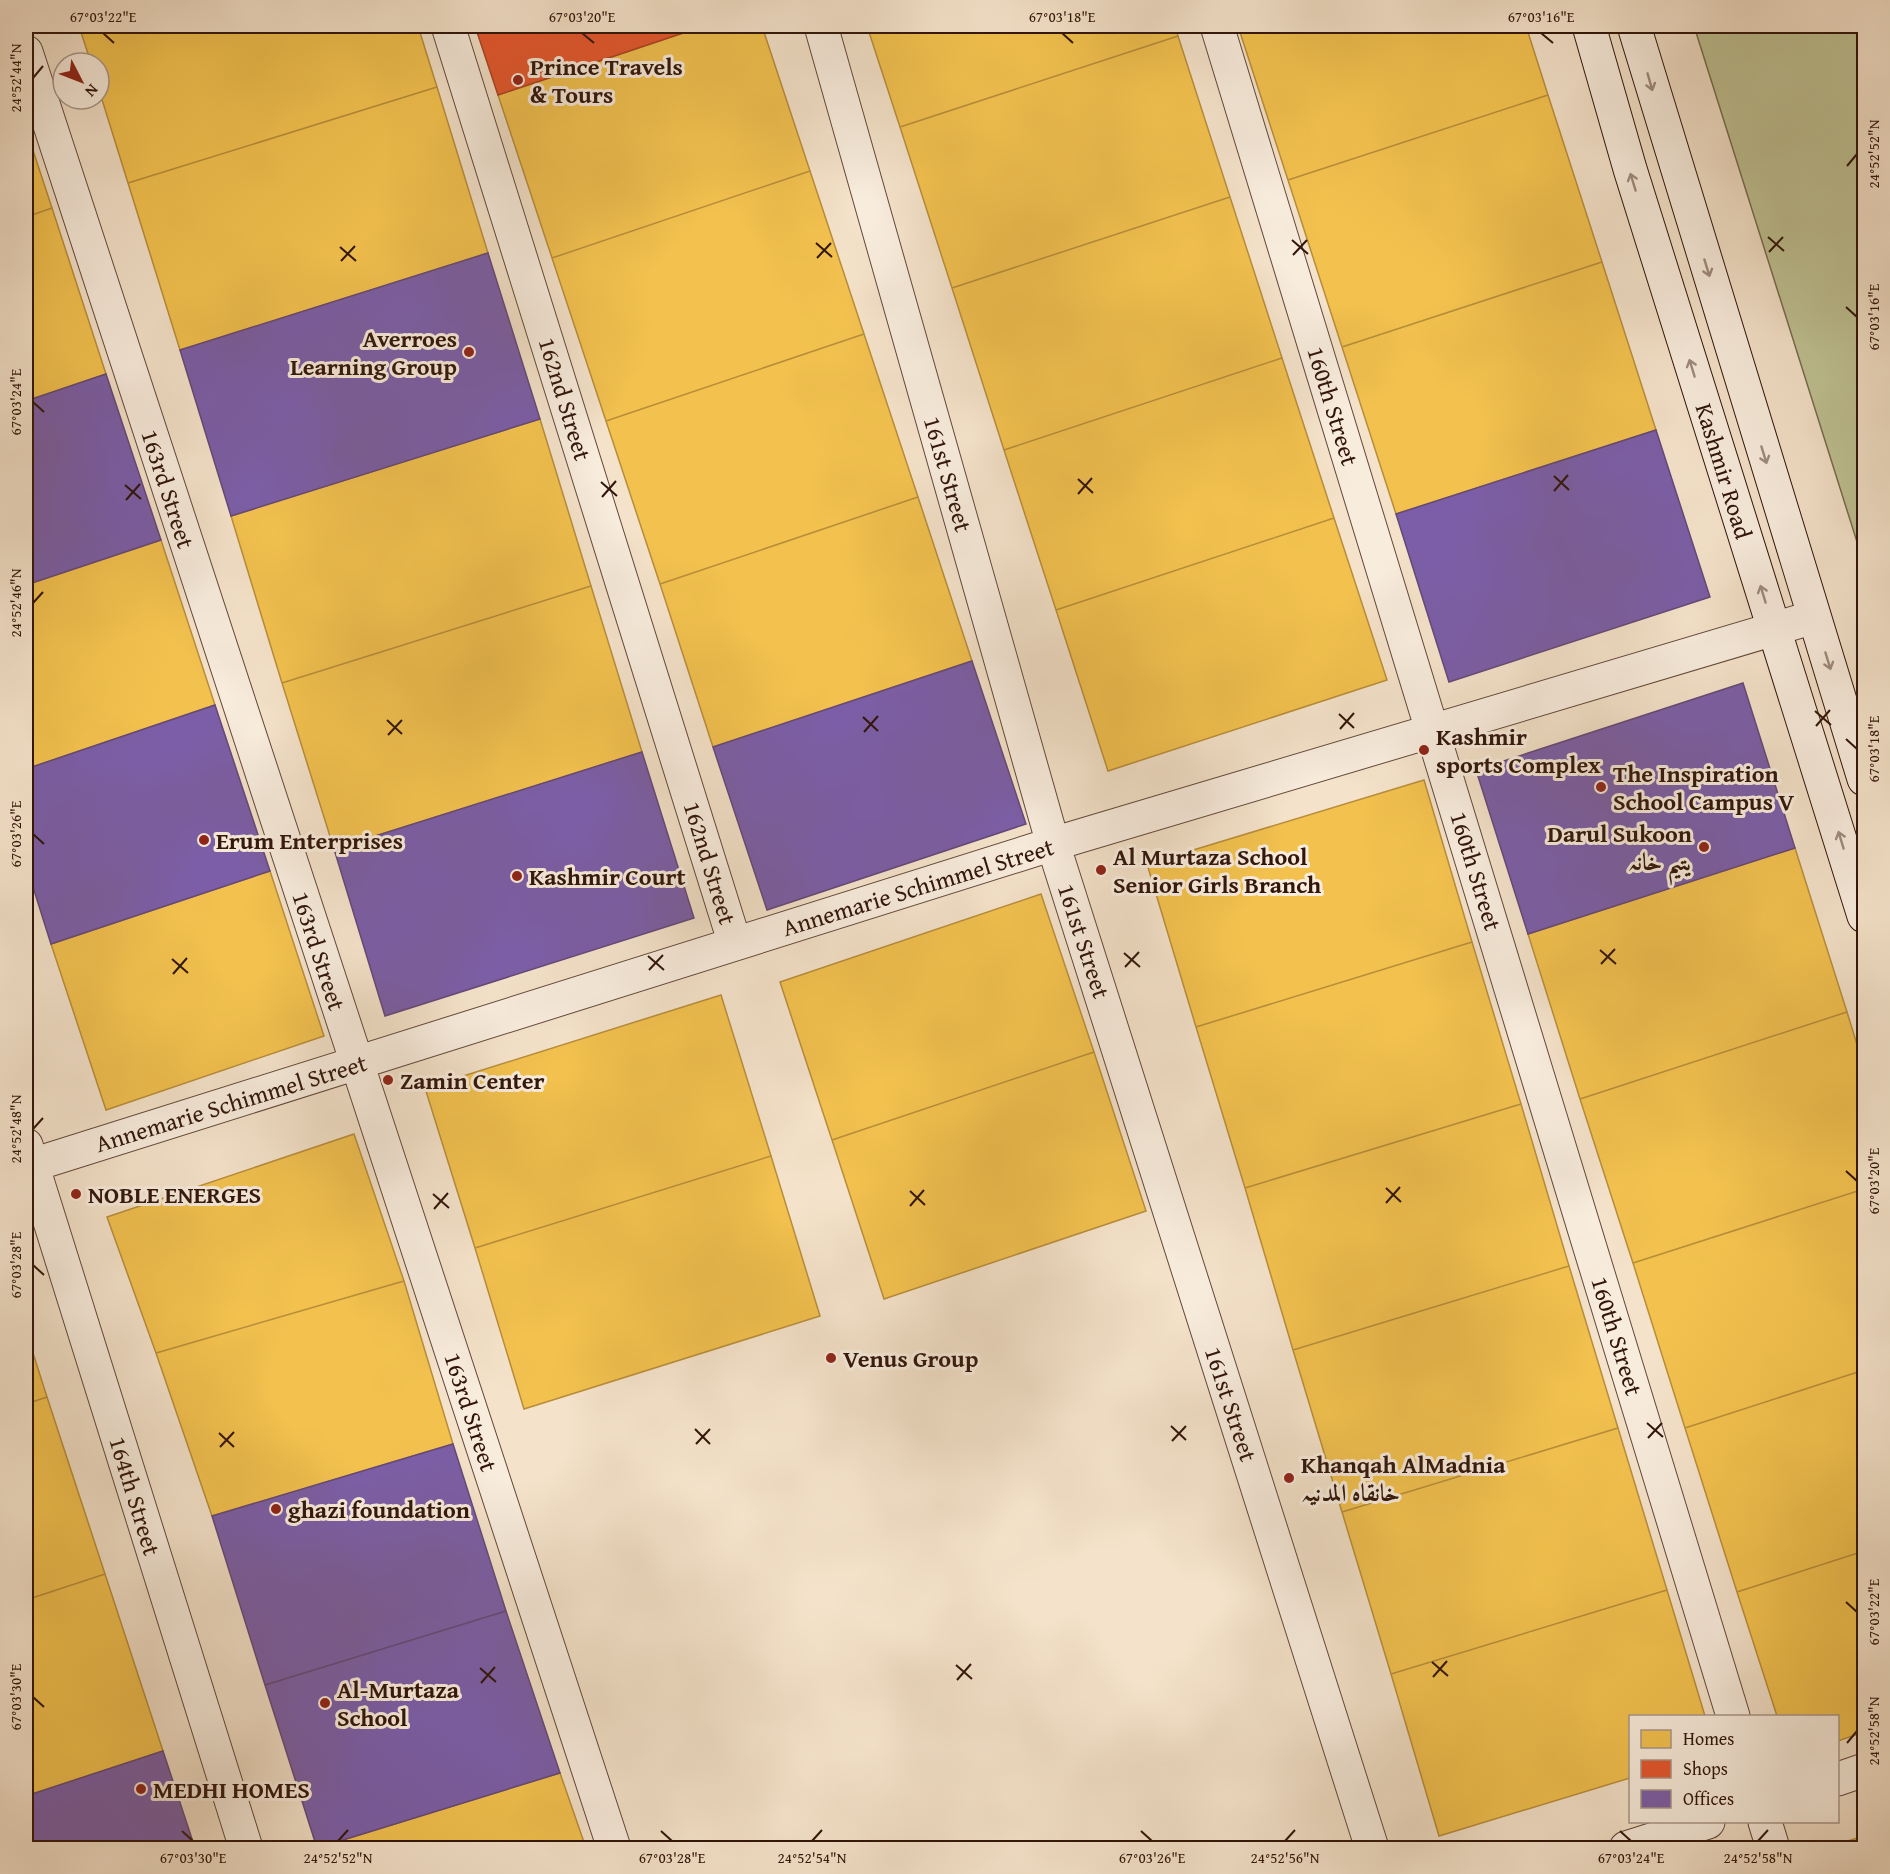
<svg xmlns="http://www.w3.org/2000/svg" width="1890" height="1874" font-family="'Gentium Book Plus',Amiri,serif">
	<rect width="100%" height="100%" fill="#f4e2ca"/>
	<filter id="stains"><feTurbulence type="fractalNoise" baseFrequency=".00333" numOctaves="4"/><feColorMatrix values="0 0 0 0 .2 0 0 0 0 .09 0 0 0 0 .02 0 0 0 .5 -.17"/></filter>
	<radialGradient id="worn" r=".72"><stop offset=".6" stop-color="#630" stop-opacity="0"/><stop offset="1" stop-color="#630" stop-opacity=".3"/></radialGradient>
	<path fill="#bfc294" stroke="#786c4f" stroke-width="1.5" d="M 1694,26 L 1864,26 L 1864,564 Z"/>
	<path fill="#f2c14e" stroke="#b88d3a" stroke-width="1.5" d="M 79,26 L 418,26 L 437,87 L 128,183 L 99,90 L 99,63 L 91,63 Z
		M 704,26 L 762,26 L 810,171 L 552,258 L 498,95 Z
		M 867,26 L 1175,26 L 1178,36 L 900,127 Z
		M 1238,26 L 1526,26 L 1548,95 L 1288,180 Z
		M 1178,36 L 1230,197 L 952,288 L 900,127 Z
		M 437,87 L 488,253 L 180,350 L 128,183 Z
		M 1548,95 L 1602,262 L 1342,347 L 1288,180 Z
		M 26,129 L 52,208 L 26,217 Z
		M 810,171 L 864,334 L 606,421 L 552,258 Z
		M 1230,197 L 1282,358 L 1004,450 L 952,288 Z
		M 52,208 L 106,374 L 26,401 L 26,217 Z
		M 1602,262 L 1656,430 L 1396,514 L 1342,347 Z
		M 864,334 L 918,497 L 660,584 L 606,421 Z
		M 1282,358 L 1334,518 L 1056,610 L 1004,450 Z
		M 540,419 L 591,586 L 282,683 L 231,516 Z
		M 918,497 L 972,661 L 713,747 L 660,584 Z
		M 1334,518 L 1387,680 L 1108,771 L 1056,610 Z
		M 161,540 L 215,705 L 26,769 L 26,585 Z
		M 591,586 L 642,752 L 334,849 L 282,683 Z
		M 1424,780 L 1472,942 L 1196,1027 L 1147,864 Z
		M 1795,848 L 1847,1012 L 1580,1099 L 1528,934 Z
		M 270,871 L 324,1036 L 106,1110 L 51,944 Z
		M 1041,894 L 1094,1052 L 832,1140 L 780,982 Z
		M 1472,942 L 1521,1104 L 1245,1188 L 1196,1027 Z
		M 721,995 L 771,1156 L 475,1248 L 425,1088 Z
		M 1847,1012 L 1864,1067 L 1864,1189 L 1633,1263 L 1580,1099 Z
		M 1094,1052 L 1146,1211 L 884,1299 L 832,1140 Z
		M 1521,1104 L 1569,1266 L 1293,1350 L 1245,1188 Z
		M 354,1134 L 404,1281 L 156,1353 L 107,1217 Z
		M 771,1156 L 820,1316 L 524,1409 L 475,1248 Z
		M 1864,1189 L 1864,1370 L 1685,1428 L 1633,1263 Z
		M 1569,1266 L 1618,1428 L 1342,1512 L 1293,1350 Z
		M 404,1281 L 453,1444 L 212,1516 L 156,1353 Z
		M 26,1331 L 47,1397 L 26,1404 Z
		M 1864,1370 L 1864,1551 L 1737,1592 L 1685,1428 Z
		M 47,1397 L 105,1574 L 26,1600 L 26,1404 Z
		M 1618,1428 L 1667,1590 L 1391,1674 L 1342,1512 Z
		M 1864,1551 L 1864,1732 L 1838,1741 L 1838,1716 L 1777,1716 L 1737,1592 Z
		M 105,1574 L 163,1751 L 26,1796 L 26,1600 Z
		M 1667,1590 L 1705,1716 L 1630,1716 L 1630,1778 L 1439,1836 L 1391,1674 Z
		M 560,1773 L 586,1848 L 317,1848 Z
		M 1864,1836 L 1864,1848 L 1825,1848 Z"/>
	<path fill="#e4572e" stroke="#ae4323" stroke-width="1.5" d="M 475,26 L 704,26 L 498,95 Z"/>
	<path fill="#7b5ea7" stroke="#654878" stroke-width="1.5" d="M 488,253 L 540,419 L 231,516 L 180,350 Z
		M 106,374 L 161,540 L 26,585 L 26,401 Z
		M 1656,430 L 1710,597 L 1449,682 L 1396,514 Z
		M 972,661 L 1026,824 L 767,910 L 713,747 Z
		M 1743,683 L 1795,848 L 1528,934 L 1476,770 Z
		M 215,705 L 270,871 L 51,944 L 26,865 L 26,769 Z
		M 642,752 L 694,918 L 385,1016 L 334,849 Z
		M 453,1444 L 506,1611 L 265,1685 L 212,1516 Z
		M 506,1611 L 560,1773 L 317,1848 L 265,1685 Z
		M 163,1751 L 195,1848 L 26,1848 L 26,1796 Z"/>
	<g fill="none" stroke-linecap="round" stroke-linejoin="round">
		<g stroke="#62483a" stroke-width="35">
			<path id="street" d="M 448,26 L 735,944
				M 821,26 L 1053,844 L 1372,1848
				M 1217,26 L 1733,1716
				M 26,52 L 614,1848
				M 26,1145 L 246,1848
				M 26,1167 L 1053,844 L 1814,617
				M 1838,1779 L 1864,1770
				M 1765,1822 L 1773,1848
				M 1626,1848 L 1708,1822"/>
		</g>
		<g stroke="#31150a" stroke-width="35">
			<path id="secondary" d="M 1589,26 L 1630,169 L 1864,916
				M 1634,26 L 1864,779"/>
		</g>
		<use href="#street" stroke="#f8ecdd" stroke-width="33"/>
		<use href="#secondary" stroke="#f8ecdd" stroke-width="33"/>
	</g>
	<defs><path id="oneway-shaft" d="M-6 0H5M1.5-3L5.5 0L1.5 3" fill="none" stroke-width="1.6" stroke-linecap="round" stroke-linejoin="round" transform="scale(1.5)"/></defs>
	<g stroke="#9e8b7e">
		<use href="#oneway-shaft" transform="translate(1650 82) rotate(74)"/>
		<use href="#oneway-shaft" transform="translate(1633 182) rotate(-107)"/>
		<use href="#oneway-shaft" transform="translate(1707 268) rotate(73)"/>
		<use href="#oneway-shaft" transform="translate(1692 368) rotate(-107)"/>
		<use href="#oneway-shaft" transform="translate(1764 455) rotate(73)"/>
		<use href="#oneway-shaft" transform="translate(1763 594) rotate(-107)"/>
		<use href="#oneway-shaft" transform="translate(1828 661) rotate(73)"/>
		<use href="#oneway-shaft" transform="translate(1841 840) rotate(-107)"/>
	</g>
	<path fill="none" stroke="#31150a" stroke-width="2" d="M 103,33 L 114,43M 582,33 L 594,43M 1062,33 L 1073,43M 1541,33 L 1553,43M 33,78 L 43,66M 1847,166 L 1857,154M 1768,237 L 1784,251M 1292,240 L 1308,254M 816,243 L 832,257M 340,247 L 356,261M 1769,252 L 1783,237M 1293,255 L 1307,240M 817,258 L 831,243M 341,261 L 355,246M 1846,307 L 1857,317M 33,402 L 44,412M 1554,476 L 1569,490M 1078,479 L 1093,493M 601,482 L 617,496M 125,485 L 141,499M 1554,491 L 1568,475M 1078,494 L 1092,478M 602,497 L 616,481M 126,500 L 140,484M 33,603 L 43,592M 1815,711 L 1831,725M 1339,714 L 1354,728M 863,717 L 878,731M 387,720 L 402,734M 1816,726 L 1830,710M 1340,729 L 1354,713M 864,732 L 878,716M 388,735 L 402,720M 1846,739 L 1857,749M 33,834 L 44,844M 1600,950 L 1616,964M 1124,953 L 1140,967M 648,956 L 664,970M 172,959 L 188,973M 1601,964 L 1615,949M 1125,967 L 1139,952M 649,970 L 663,955M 173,974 L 187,958M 33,1129 L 43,1118M 1846,1171 L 1857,1181M 1386,1188 L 1401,1202M 910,1191 L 925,1205M 433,1194 L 449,1208M 1386,1203 L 1400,1187M 910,1206 L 924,1190M 434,1209 L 448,1193M 33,1265 L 44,1275M 1647,1423 L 1663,1437M 1171,1426 L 1186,1440M 695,1429 L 710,1444M 219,1433 L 234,1447M 1648,1438 L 1662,1423M 1172,1441 L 1186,1426M 696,1444 L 710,1429M 220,1447 L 234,1432M 1846,1602 L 1857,1612M 1432,1662 L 1448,1676M 956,1665 L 972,1679M 480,1668 L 496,1682M 1433,1677 L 1447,1661M 957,1680 L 971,1664M 481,1683 L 495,1667M 33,1697 L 44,1707M 1847,1743 L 1857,1731M 182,1831 L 193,1841M 661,1831 L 672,1841M 1141,1831 L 1152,1841M 1620,1831 L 1631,1841M 338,1841 L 348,1830M 812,1841 L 822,1830M 1285,1841 L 1295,1830M 1758,1841 L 1768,1830"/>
	<g fill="#8f2418" stroke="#f8ecdd" stroke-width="2">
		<circle cx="518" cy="80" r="6"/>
		<circle cx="469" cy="352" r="6"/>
		<circle cx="1424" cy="750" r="6"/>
		<circle cx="1601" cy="787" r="6"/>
		<circle cx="204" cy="840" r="6"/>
		<circle cx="1704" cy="847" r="6"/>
		<circle cx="1101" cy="870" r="6"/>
		<circle cx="517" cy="876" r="6"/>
		<circle cx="388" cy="1080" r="6"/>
		<circle cx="76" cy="1194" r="6"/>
		<circle cx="831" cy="1358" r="6"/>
		<circle cx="1289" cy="1478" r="6"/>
		<circle cx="276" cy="1509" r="6"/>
		<circle cx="325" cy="1703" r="6"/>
		<circle cx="141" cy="1789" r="6"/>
	</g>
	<g text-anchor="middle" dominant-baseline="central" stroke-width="6" stroke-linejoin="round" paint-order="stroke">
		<g font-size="24" font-weight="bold" fill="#31150a" stroke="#f8ecdd" text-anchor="start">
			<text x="530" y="66">Prince Travels<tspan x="530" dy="28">&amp; Tours</tspan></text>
			<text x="457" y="338" text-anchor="end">Averroes<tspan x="457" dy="28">Learning Group</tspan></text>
			<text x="1436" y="736">Kashmir<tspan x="1436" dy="28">sports Complex</tspan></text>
			<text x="1613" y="773">The Inspiration<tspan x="1613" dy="28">School Campus V</tspan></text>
			<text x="1692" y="833" text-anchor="end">Darul Sukoon<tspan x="1692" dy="28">یتیم خانہ</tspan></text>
			<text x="216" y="840">Erum Enterprises</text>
			<text x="1113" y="856">Al Murtaza School<tspan x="1113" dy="28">Senior Girls Branch</tspan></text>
			<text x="529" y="876">Kashmir Court</text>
			<text x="400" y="1080">Zamin Center</text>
			<text x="88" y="1194">NOBLE ENERGES</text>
			<text x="843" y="1358">Venus Group</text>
			<text x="1301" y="1464">Khanqah AlMadnia<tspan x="1301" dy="28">خانقاہ المدنیہ</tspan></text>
			<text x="288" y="1509">ghazi foundation</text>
			<text x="337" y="1689">Al-Murtaza<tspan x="337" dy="28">School</tspan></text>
			<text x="153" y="1789">MEDHI HOMES</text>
		</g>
		<g font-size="24" fill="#31150a" stroke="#f8ecdd">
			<text transform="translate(565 399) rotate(73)">162nd Street</text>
			<text transform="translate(1333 406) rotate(73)">160th Street</text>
			<text transform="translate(1724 471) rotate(73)">Kashmir Road</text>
			<text transform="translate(948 474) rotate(74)">161st Street</text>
			<text transform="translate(168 489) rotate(72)">163rd Street</text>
			<text transform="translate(710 863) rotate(73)">162nd Street</text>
			<text transform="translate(1476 871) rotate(73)">160th Street</text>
			<text transform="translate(918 887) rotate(-17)">Annemarie Schimmel Street</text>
			<text transform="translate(1084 941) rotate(72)">161st Street</text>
			<text transform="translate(319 951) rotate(72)">163rd Street</text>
			<text transform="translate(231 1103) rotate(-17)">Annemarie Schimmel Street</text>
			<text transform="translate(1617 1336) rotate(73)">160th Street</text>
			<text transform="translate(1231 1404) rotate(72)">161st Street</text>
			<text transform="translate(471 1412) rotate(72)">163rd Street</text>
			<text transform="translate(135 1496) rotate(73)">164th Street</text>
		</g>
	</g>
	<rect width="1890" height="1874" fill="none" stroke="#f4e2ca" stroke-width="66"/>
	<rect x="1629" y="1715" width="210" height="108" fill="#f8ecdd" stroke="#a89689" stroke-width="1.5"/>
	<rect x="1641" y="1730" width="30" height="18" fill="#f2c14e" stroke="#a89689" stroke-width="1.5"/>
	<text x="1683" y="1745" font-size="18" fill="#31150a">Homes</text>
	<rect x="1641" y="1760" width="30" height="18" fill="#e4572e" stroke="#a89689" stroke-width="1.5"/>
	<text x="1683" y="1775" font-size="18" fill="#31150a">Shops</text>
	<rect x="1641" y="1790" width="30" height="18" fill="#7b5ea7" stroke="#a89689" stroke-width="1.5"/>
	<text x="1683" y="1805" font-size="18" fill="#31150a">Offices</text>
	<g transform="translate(81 81) rotate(132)"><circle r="28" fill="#f8ecdd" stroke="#a89689" stroke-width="1.5"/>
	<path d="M0-4.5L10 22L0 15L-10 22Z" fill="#8f2418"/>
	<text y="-9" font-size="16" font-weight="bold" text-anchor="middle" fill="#31150a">N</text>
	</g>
	<rect x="33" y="33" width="1824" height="1808" fill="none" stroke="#31150a" stroke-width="2"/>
	<g font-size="15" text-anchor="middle" fill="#31150a">
		<text x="103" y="22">67°03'22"E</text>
		<text x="582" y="22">67°03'20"E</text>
		<text x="1062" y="22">67°03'18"E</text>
		<text x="1541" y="22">67°03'16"E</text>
		<text transform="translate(16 78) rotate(-90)" y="5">24°52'44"N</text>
		<text transform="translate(1874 154) rotate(-90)" y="5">24°52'52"N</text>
		<text transform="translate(1874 317) rotate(-90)" y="5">67°03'16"E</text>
		<text transform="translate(16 402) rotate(-90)" y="5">67°03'24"E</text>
		<text transform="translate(16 603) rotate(-90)" y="5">24°52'46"N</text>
		<text transform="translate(1874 749) rotate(-90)" y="5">67°03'18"E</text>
		<text transform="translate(16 834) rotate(-90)" y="5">67°03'26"E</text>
		<text transform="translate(16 1129) rotate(-90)" y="5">24°52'48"N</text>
		<text transform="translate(1874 1181) rotate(-90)" y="5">67°03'20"E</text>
		<text transform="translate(16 1265) rotate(-90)" y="5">67°03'28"E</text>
		<text transform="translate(1874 1612) rotate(-90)" y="5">67°03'22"E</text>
		<text transform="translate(16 1697) rotate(-90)" y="5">67°03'30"E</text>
		<text transform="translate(1874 1731) rotate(-90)" y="5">24°52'58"N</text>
		<text x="193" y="1863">67°03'30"E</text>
		<text x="338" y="1863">24°52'52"N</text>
		<text x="672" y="1863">67°03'28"E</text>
		<text x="812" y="1863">24°52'54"N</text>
		<text x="1152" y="1863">67°03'26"E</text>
		<text x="1285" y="1863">24°52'56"N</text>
		<text x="1631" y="1863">67°03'24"E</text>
		<text x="1758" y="1863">24°52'58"N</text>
	</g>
	<rect width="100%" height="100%" filter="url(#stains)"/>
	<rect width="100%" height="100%" fill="url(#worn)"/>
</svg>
